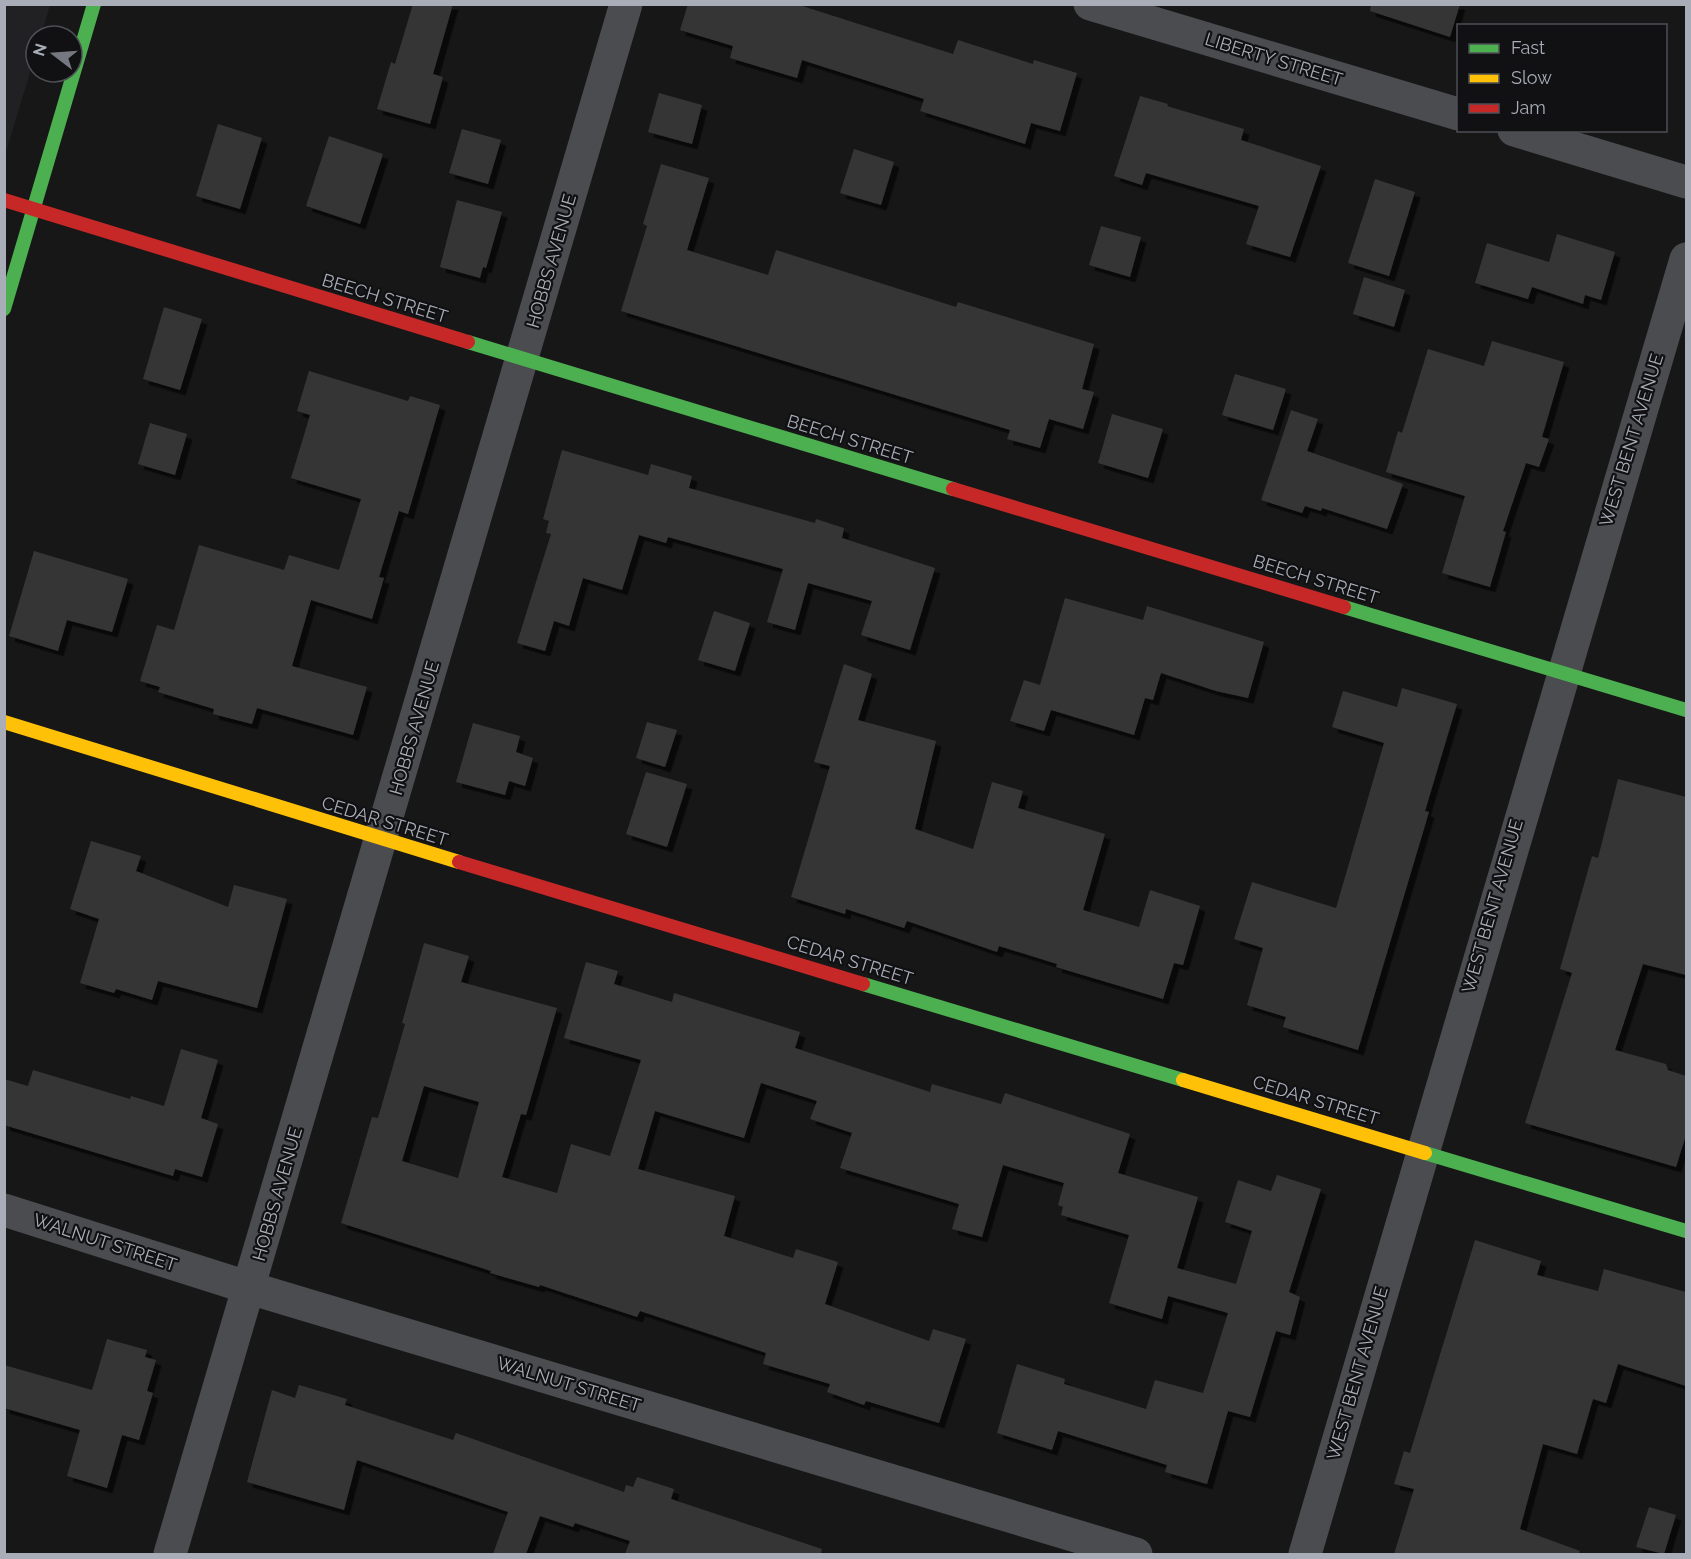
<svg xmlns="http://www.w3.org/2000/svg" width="1691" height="1559" font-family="Raleway,sans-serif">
	<defs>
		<filter id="shadow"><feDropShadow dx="5.5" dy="5.5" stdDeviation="0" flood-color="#0009"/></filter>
	</defs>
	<rect width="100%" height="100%" fill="#171717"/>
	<path fill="#212123" d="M 5,4 L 50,5 L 41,36 L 36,36 L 36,53 L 5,155 Z"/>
	<path fill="#353536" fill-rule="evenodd" filter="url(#shadow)" d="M 413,4 L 453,4 L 433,74 L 443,77 L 430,124 L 377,109 L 391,62 L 395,64 Z
		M 688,4 L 796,4 L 953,54 L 958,40 L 1033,64 L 1034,60 L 1077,73 L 1060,131 L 1031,123 L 1025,144 L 920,111 L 924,99 L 802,60 L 797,78 L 730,58 L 733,46 L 680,30 Z
		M 1371,4 L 1460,4 L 1450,37 L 1370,11 Z
		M 659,93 L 702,105 L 692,144 L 648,132 Z
		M 1140,96 L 1168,104 L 1167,106 L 1244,129 L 1241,140 L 1321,166 L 1290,257 L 1246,244 L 1259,206 L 1146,173 L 1142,185 L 1114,176 Z
		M 218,124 L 262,138 L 240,209 L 196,196 Z
		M 462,129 L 501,140 L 488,184 L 449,173 Z
		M 329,136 L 383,154 L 360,224 L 306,206 Z
		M 854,149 L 894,162 L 881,205 L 840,193 Z
		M 661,164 L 709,178 L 687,250 L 768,275 L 776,250 L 956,307 L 958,302 L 1094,344 L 1082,389 L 1094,392 L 1083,429 L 1049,419 L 1040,448 L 1007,439 L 1010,430 L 621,311 L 647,226 L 643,224 Z
		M 1375,179 L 1415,192 L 1389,276 L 1348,263 Z
		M 457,200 L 502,212 L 486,268 L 483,267 L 480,278 L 440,267 Z
		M 1101,226 L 1141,237 L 1130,277 L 1089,265 Z
		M 1557,234 L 1615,252 L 1601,300 L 1585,295 L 1583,304 L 1532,287 L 1528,299 L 1475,283 L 1487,243 L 1549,262 Z
		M 1364,277 L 1405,290 L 1394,327 L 1353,314 Z
		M 164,307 L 202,319 L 180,390 L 143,379 Z
		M 1492,341 L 1564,362 L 1542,437 L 1549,439 L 1539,467 L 1526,463 L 1503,531 L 1506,532 L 1490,587 L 1442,573 L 1465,496 L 1386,472 L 1398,431 L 1402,433 L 1428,349 L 1484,366 Z
		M 309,371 L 408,401 L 410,396 L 440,405 L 408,514 L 399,511 L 379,577 L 384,578 L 372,619 L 311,600 L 292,666 L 367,687 L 353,735 L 257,708 L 252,724 L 213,714 L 214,709 L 158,692 L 160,687 L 140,681 L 157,625 L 174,630 L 199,545 L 284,570 L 289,555 L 339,570 L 361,499 L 291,478 L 310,415 L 297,411 Z
		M 1235,374 L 1286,389 L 1273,430 L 1222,415 Z
		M 1291,410 L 1318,419 L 1307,451 L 1403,484 L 1387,529 L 1322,508 L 1321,511 L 1305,506 L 1302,513 L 1261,500 Z
		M 1112,414 L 1163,429 L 1148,478 L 1098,463 Z
		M 150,423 L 187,434 L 175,475 L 138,464 Z
		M 562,450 L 648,475 L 651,464 L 692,476 L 689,488 L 815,523 L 816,519 L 844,528 L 842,538 L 935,568 L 910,650 L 861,635 L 872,601 L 808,583 L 795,630 L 767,622 L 783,569 L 668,537 L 666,543 L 639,535 L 622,590 L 583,578 L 569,626 L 554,621 L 545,651 L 517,643 L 551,534 L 546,533 L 549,521 L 543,519 Z
		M 34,551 L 128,579 L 112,632 L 67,620 L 58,651 L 9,636 Z
		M 1065,598 L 1143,620 L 1147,606 L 1264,642 L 1248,698 L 1216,691 L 1161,673 L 1153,700 L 1145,698 L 1134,735 L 1051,710 L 1044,731 L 1010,721 L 1024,680 L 1040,685 Z
		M 714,611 L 750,623 L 735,671 L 698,660 Z
		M 844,664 L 872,674 L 858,720 L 936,741 L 915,829 L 973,849 L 992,782 L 1023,791 L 1018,808 L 1105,834 L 1083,910 L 1139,927 L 1150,890 L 1200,906 L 1183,965 L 1174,963 L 1163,999 L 1056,967 L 1057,964 L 999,946 L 997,952 L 907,921 L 904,928 L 846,909 L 845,914 L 791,897 L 830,766 L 814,762 Z
		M 1402,688 L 1457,704 L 1425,811 L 1429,812 L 1358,1050 L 1283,1027 L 1286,1017 L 1247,1005 L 1263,948 L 1234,939 L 1252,882 L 1336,908 L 1384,743 L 1332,727 L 1343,691 L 1397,707 Z
		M 647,722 L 677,730 L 665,767 L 636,758 Z
		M 473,723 L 520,736 L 516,752 L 533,758 L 525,786 L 509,781 L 505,795 L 456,782 Z
		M 646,772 L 687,784 L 667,847 L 626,834 Z
		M 1618,779 L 1686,797 L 1686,975 L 1643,964 L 1615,1050 L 1666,1064 L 1668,1070 L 1686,1076 L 1686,1135 L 1676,1167 L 1525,1123 L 1572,973 L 1560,969 L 1592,856 L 1598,858 Z
		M 91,841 L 141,856 L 136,871 L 228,907 L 234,885 L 287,899 L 257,1008 L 158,981 L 152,1000 L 116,989 L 114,993 L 80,983 L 99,919 L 70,909 Z
		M 424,943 L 469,956 L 461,982 L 557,1008 L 526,1115 L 521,1114 L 502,1177 L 557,1193 L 571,1144 L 610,1156 L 641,1060 L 564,1038 L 586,962 L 618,971 L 614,984 L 672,1002 L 674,993 L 800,1032 L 795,1048 L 930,1092 L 932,1084 L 1001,1104 L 1005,1093 L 1130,1134 L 1118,1173 L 1198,1197 L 1177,1268 L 1236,1284 L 1252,1231 L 1225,1222 L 1238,1180 L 1271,1191 L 1277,1175 L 1321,1189 L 1289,1292 L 1300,1297 L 1290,1335 L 1276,1331 L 1250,1417 L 1228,1411 L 1207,1484 L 1165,1472 L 1167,1465 L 1058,1431 L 1052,1450 L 997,1433 L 1017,1364 L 1065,1379 L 1064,1384 L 1146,1409 L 1155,1380 L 1203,1393 L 1228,1313 L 1168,1296 L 1162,1319 L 1109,1303 L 1129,1235 L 1061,1215 L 1063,1207 L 1058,1205 L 1064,1183 L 1003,1165 L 982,1237 L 952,1229 L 959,1204 L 840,1168 L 852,1133 L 810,1119 L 817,1101 L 761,1083 L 744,1138 L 655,1111 L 638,1169 L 735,1196 L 724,1236 L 793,1258 L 796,1249 L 838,1262 L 825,1304 L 929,1341 L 933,1329 L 966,1339 L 939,1423 L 866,1401 L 864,1405 L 827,1392 L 830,1384 L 763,1364 L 766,1353 L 640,1311 L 637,1317 L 540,1285 L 539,1287 L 490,1273 L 491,1271 L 341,1223 L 372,1117 L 378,1118 L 405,1024 L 402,1023 ZM 424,1086 L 479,1102 L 458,1178 L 402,1161 Z
		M 181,1049 L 218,1060 L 201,1118 L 218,1124 L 202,1177 L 175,1169 L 173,1176 L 4,1125 L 4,1079 L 28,1086 L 33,1070 L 130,1099 L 131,1096 L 164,1106 Z
		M 1475,1240 L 1541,1261 L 1537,1275 L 1598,1291 L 1604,1269 L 1686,1292 L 1686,1386 L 1618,1364 L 1606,1403 L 1593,1399 L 1577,1454 L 1543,1444 L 1520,1529 L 1580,1551 L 1579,1554 L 1394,1554 L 1414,1489 L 1394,1484 L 1404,1451 L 1410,1453 Z
		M 107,1339 L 147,1350 L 145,1357 L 156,1360 L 147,1391 L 153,1393 L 139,1440 L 122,1435 L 107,1488 L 67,1476 L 80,1430 L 4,1408 L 4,1365 L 92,1390 Z
		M 299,1385 L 347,1399 L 345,1405 L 453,1440 L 456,1433 L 624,1492 L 626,1485 L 633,1487 L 637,1477 L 674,1489 L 671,1499 L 822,1549 L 821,1554 L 625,1554 L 630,1541 L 575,1523 L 573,1527 L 540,1516 L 526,1554 L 493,1554 L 508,1512 L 357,1460 L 344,1510 L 247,1482 L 272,1390 L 295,1398 Z
		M 1649,1507 L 1676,1515 L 1664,1554 L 1636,1547 Z"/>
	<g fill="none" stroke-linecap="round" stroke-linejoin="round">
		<path stroke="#4b4c50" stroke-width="33" d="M 1090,4 L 1458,114
			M 1514,130 L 1686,182
			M 4,1210 L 250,1288 L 1136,1554
			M 170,1554 L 626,4
			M 1305,1554 C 1429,1122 1555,690 1686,259"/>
		<path stroke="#4caf50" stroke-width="14" d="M 4,309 L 94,4
			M 468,342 L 953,489
			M 1344,607 L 1686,710
			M 863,984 L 1183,1080
			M 1425,1153 L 1686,1231"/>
		<path stroke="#ffc107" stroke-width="14" d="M 4,722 L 459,862
			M 1183,1080 L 1425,1153"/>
		<path stroke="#c62828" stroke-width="14" d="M 4,200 L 468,342
			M 953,489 L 1344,607
			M 459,862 L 863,984"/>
	</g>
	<g text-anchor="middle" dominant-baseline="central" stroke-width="4.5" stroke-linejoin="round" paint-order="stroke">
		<g font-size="18" fill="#a8adb8" stroke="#111113">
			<text transform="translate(1274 59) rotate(17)">LIBERTY STREET</text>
			<text transform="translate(551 261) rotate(-74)">HOBBS AVENUE</text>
			<text transform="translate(385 298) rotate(17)">BEECH STREET</text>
			<text transform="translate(850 439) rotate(17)">BEECH STREET</text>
			<text transform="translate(1631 440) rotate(-73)">WEST BENT AVENUE</text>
			<text transform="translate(1316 579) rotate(17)">BEECH STREET</text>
			<text transform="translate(414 728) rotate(-74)">HOBBS AVENUE</text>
			<text transform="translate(385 821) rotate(17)">CEDAR STREET</text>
			<text transform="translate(1492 906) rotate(-74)">WEST BENT AVENUE</text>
			<text transform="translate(850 960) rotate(17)">CEDAR STREET</text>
			<text transform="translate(1316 1100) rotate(17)">CEDAR STREET</text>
			<text transform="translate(277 1194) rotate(-74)">HOBBS AVENUE</text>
			<text transform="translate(105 1242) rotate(18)">WALNUT STREET</text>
			<text transform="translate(1357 1373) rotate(-74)">WEST BENT AVENUE</text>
			<text transform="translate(569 1384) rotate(17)">WALNUT STREET</text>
		</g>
	</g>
	<rect width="1691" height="1559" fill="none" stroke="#a8adb8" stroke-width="12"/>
	<rect x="1457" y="24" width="210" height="108" fill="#111113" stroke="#4d4f55" stroke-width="1.5"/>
	<rect x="1469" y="44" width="30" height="9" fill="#4caf50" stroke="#4d4f55" stroke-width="1.5"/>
	<text x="1511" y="54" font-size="18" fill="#a8adb8">Fast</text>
	<rect x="1469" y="74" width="30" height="9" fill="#ffc107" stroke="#4d4f55" stroke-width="1.5"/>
	<text x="1511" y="84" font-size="18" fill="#a8adb8">Slow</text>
	<rect x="1469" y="104" width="30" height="9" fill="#c62828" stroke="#4d4f55" stroke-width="1.5"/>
	<text x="1511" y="114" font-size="18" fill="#a8adb8">Jam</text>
	<g transform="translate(54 54) rotate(287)"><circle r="28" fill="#111113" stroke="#4d4f55" stroke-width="1.5"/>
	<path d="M0-4.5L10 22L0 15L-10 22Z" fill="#757880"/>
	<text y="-9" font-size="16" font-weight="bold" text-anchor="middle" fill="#a8adb8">N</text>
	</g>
</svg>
